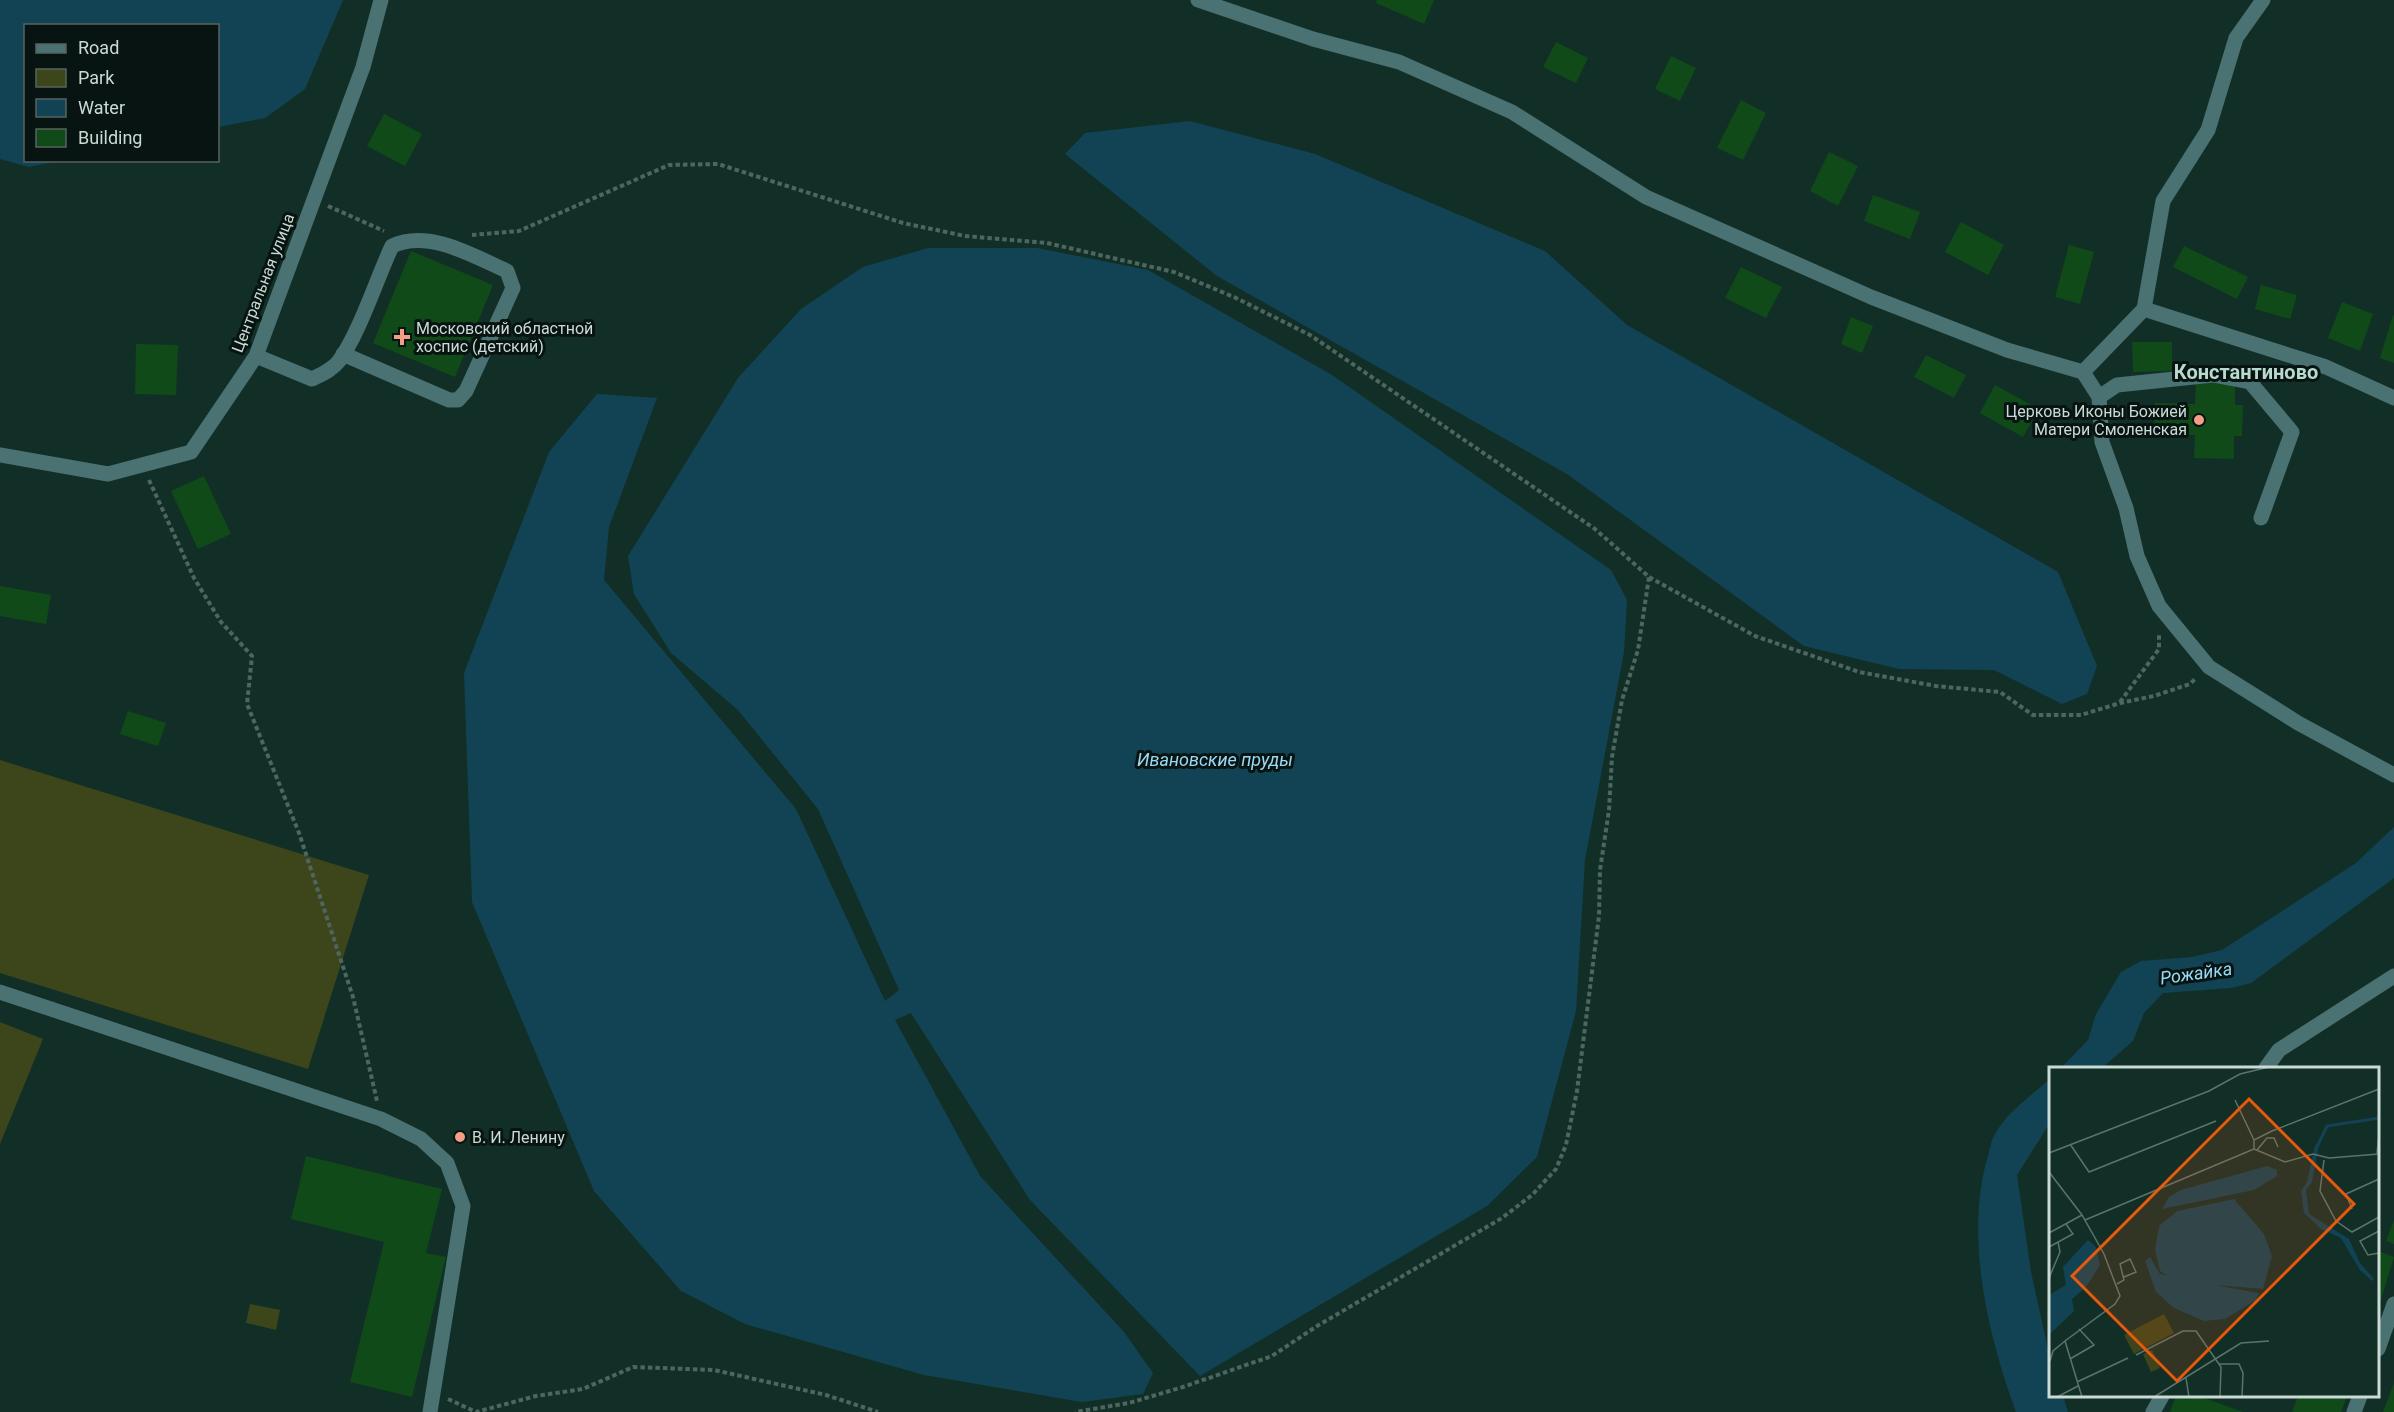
<svg xmlns="http://www.w3.org/2000/svg" width="2394" height="1412" font-family="Roboto,sans-serif">
	<rect width="100%" height="100%" fill="#122f27"/>
	<path fill="#3d451b" d="M 0,760 L 369,875 L 308,1069 L 0,973 Z
		M 0,1022 L 43,1039 L 0,1144 Z
		M 250,1304 L 280,1310 L 276,1330 L 246,1323 Z"/>
	<path fill="#124354" d="M 0,0 L 343,0 L 305,89 L 265,118 L 218,127 L 218,26 L 26,26 L 26,160 L 58,161 L 29,167 L 0,159 Z
		M 1190,121 L 1315,154 L 1545,251 L 1627,325 L 2058,572 L 2097,666 L 2087,694 L 2062,704 L 1994,670 L 1899,669 L 1804,646 L 1567,474 L 1217,276 L 1065,154 L 1085,133 Z
		M 928,248 L 1037,248 L 1148,270 L 1332,375 L 1611,570 L 1627,600 L 1624,652 L 1585,860 L 1576,1011 L 1537,1157 L 1487,1206 L 1200,1376 L 1030,1200 L 911,1013 L 895,1020 L 980,1176 L 1124,1332 L 1153,1373 L 1143,1394 L 1082,1402 L 924,1375 L 745,1324 L 681,1291 L 594,1191 L 472,902 L 464,673 L 549,452 L 597,394 L 657,398 L 609,527 L 604,580 L 796,809 L 885,1001 L 899,990 L 818,809 L 738,710 L 671,653 L 634,594 L 628,556 L 738,378 L 801,309 L 863,267 Z
		M 2394,827 L 2394,878 L 2251,983 L 2231,988 L 2163,993 L 2144,1013 L 2133,1041 L 2102,1068 L 2061,1068 L 2088,1040 L 2096,1014 L 2121,972 L 2141,961 L 2192,957 L 2222,950 L 2356,863 Z
		M 2050,1079 L 2050,1123 L 2017,1175 L 2031,1272 L 2050,1358 L 2050,1396 L 2063,1396 L 2068,1412 L 2016,1412 C 1988,1336 1964,1235 1988,1156 C 1990,1149 1991,1140 1995,1134 C 2007,1112 2032,1095 2050,1079 Z"/>
	<path fill="#104a19" d="M 1377,0 L 1434,0 L 1424,24 L 1376,3 Z
		M 1556,42 L 1588,58 L 1576,83 L 1543,67 Z
		M 1671,56 L 1696,68 L 1680,101 L 1655,89 Z
		M 1741,100 L 1766,113 L 1743,160 L 1717,148 Z
		M 384,114 L 422,134 L 405,166 L 367,146 Z
		M 1829,152 L 1858,166 L 1838,206 L 1810,191 Z
		M 1873,195 L 1920,212 L 1910,239 L 1864,221 Z
		M 1961,222 L 2004,245 L 1988,275 L 1945,252 Z
		M 2069,245 L 2094,252 L 2080,304 L 2055,297 Z
		M 2184,246 L 2248,277 L 2237,299 L 2173,267 Z
		M 411,251 L 493,285 L 455,377 L 373,343 Z
		M 1741,267 L 1782,287 L 1766,318 L 1725,298 Z
		M 2261,285 L 2297,295 L 2290,319 L 2255,309 Z
		M 2342,302 L 2373,314 L 2360,351 L 2328,338 Z
		M 2393,315 L 2394,315 L 2394,363 L 2380,358 Z
		M 1851,317 L 1873,326 L 1862,353 L 1841,344 Z
		M 2132,342 L 2172,342 L 2172,371 L 2133,372 Z
		M 136,344 L 178,345 L 176,395 L 135,394 Z
		M 1926,355 L 1966,375 L 1954,398 L 1914,377 Z
		M 2196,382 L 2235,383 L 2235,405 L 2243,405 L 2242,436 L 2234,436 L 2234,459 L 2194,458 L 2195,435 L 2154,434 L 2155,403 L 2195,404 Z
		M 1995,385 L 2039,409 L 2023,437 L 1980,413 Z
		M 204,476 L 231,534 L 198,549 L 171,491 Z
		M 0,586 L 51,595 L 46,624 L 0,616 Z
		M 128,711 L 166,723 L 158,746 L 120,734 Z
		M 306,1156 L 442,1189 L 426,1253 L 446,1257 L 412,1397 L 350,1382 L 384,1242 L 291,1219 Z
		M 2394,1220 L 2394,1244 L 2386,1241 Z
		M 2378,1251 L 2394,1257 L 2378,1309 Z
		M 2394,1383 L 2394,1412 L 2383,1412 Z
		M 2176,1396 L 2199,1396 L 2243,1412 L 2170,1412 Z
		M 2298,1396 L 2347,1396 L 2341,1412 L 2292,1412 Z"/>
	<g fill="none" stroke-linecap="round" stroke-linejoin="round">
		<path stroke="#4d665f" stroke-width="4" stroke-dasharray="4.5 3" stroke-linecap="butt" d="M 328,206 L 384,231
			M 472,235 L 519,231 L 669,165 L 718,164 L 903,223 L 965,236 L 1047,243 L 1174,272 L 1234,297 L 1310,335 L 1595,529 L 1649,577 L 1638,650 L 1622,700 L 1612,757 L 1609,810 L 1600,870 L 1599,916 L 1577,1091 L 1566,1145 L 1556,1169 L 1532,1195 L 1502,1218 L 1317,1326 L 1272,1356 L 1183,1387 L 1129,1403 L 1075,1412
			M 149,480 L 194,578 L 221,622 L 252,656 L 247,704 L 299,833 L 353,997 L 377,1101
			M 1649,577 L 1755,636 L 1859,672 L 1936,686 L 2000,692 L 2033,715 L 2081,715 L 2120,703 L 2154,696 L 2190,684 L 2196,678
			M 2120,702 L 2159,649 L 2159,635
			M 448,1399 L 476,1412 L 536,1396 L 583,1389 L 633,1367 L 714,1370 L 826,1395 L 878,1412"/>
		<path stroke="#4a7273" stroke-width="15" d="M 1198,0 L 1313,39 L 1399,62 L 1512,112 L 1646,197 L 1871,297 L 2007,350 L 2083,372 L 2099,397 L 2102,442 L 2126,508 L 2137,556 L 2159,606 L 2209,667 L 2298,723 L 2394,775
			M 2144,309 L 2163,201 L 2208,130 L 2236,38 L 2263,0
			M 256,356 L 312,379 C 322,374 332,370 339,361 C 359,334 377,278 392,246 C 429,229 473,256 507,271 L 513,288 L 466,391 L 458,400 L 449,400 L 343,354
			M 2083,372 L 2144,309 L 2326,367 L 2394,398
			M 2099,397 L 2117,385 L 2213,375 L 2250,382 L 2292,432 L 2261,518
			M 0,455 L 108,474 L 191,452 L 256,356 L 363,67 L 381,0
			M 0,992 L 381,1119 L 421,1139 L 447,1163 L 463,1206 L 430,1412
			M 2266,1068 L 2279,1050 L 2394,976
			M 2378,1349 L 2394,1304
			M 2153,1412 L 2162,1396
			M 2354,1412 L 2360,1396"/>
	</g>
	<g fill="#f49e86" stroke="#081411" stroke-width="2">
		<path d="M399 328h6v6h6v6h-6v6h-6v-6h-6v-6h6z"/>
		<circle cx="2199" cy="420" r="6"/>
		<circle cx="460" cy="1137" r="6"/>
	</g>
	<g text-anchor="middle" dominant-baseline="central" stroke-width="6" stroke-linejoin="round" paint-order="stroke">
		<g font-size="16" fill="#cadad4" stroke="#081411">
			<text transform="translate(263 283) rotate(-69)">Центральная улица</text>
		</g>
		<g font-size="16" fill="#cadad4" stroke="#081411" text-anchor="start">
			<text x="416" y="328">Московский областной<tspan x="416" dy="18">хоспис (детский)</tspan></text>
			<text x="2187" y="411" text-anchor="end">Церковь Иконы Божией<tspan x="2187" dy="18">Матери Смоленская</tspan></text>
			<text x="472" y="1137">В. И. Ленину</text>
		</g>
		<g font-size="18" font-style="italic" fill="#98d9f5" stroke="#081411">
			<text x="1215" y="759">Ивановские пруды</text>
			<text transform="translate(2196 973) rotate(-8)">Рожайка</text>
		</g>
		<g font-size="20" font-weight="bold" fill="#b8d9cd" stroke="#081411">
			<text x="2246" y="372">Константиново</text>
		</g>
	</g>
	<g transform="translate(2049 1067)">
		<rect width="330" height="330" fill="#122f27"/>
		<path d="M 115,247 L 125,266 L 85,287 L 75,268 ZM 103,283 L 111,301 L 102,305 L 94,287 Z" fill="#3d451b"/>
		<path d="M 270,77 L 263,115 L 257,123 L 260,147 L 300,172 L 311,196 L 325,212 L 323,214 L 311,203 L 292,171 L 272,162 L 255,146 L 252,124 L 258,115 L 266,78 ZM 218,99 L 228,103 L 228,109 L 205,123 L 113,142 L 120,130 L 132,123 ZM 185,132 L 215,167 L 223,189 L 214,222 L 165,218 L 210,226 L 207,233 L 176,252 L 155,254 L 125,241 L 107,225 L 96,194 L 101,190 L 111,207 L 118,208 L 111,204 L 106,183 L 110,159 L 128,144 ZM 39,173 L 47,180 L 51,198 L 37,220 L 23,232 L 25,244 L 0,268 L 0,228 L 17,218 L 14,200 Z" fill="#124354"/>
		<path fill="none" stroke="#124354" stroke-width="3" d="M 268,80 L 278,59 L 330,51"/>
		<path fill="none" stroke="#5c736c" stroke-width="1.5" d="M 186,33 L 205,73M 21,77 L 40,105 L 167,54M 205,82 L 205,73 L 223,64 L 330,22M 205,82 L 236,95 L 264,87 L 280,91 L 330,87M 208,83 L 218,71 L 225,71 L 229,80M 0,86 L 160,24 L 191,7 L 220,0M 328,86 L 330,68M 275,93 L 271,124 L 287,154 L 303,165 L 330,150M 0,105 L 33,148 L 55,187 L 71,229 L 66,237 L 16,274 L 33,330M 303,142 L 297,127 L 330,112M 36,153 L 205,82M 330,164 L 311,174 L 319,188 L 330,186M 0,166 L 33,148M 0,180 L 24,167 L 17,157M 0,211 L 11,185 L 9,175M 68,217 L 75,213 L 71,197 L 81,192 L 87,205 L 75,210M 87,288 L 134,264 L 147,264 L 172,300 L 171,330M 21,292 L 45,278 L 30,262M 1,294 L 4,284 L 16,274M 170,297 L 190,297 L 194,306 L 193,330M 137,311 L 140,330M 28,315 L 79,291M 8,330 L 29,319M 105,330 L 192,276 L 220,274"/>
		<path fill="#e8590c" fill-opacity="0.15" stroke="#e8590c" stroke-width="3" d="M 200,32 L 305,137 L 128,314 L 23,209 Z"/>
		<rect width="330" height="330" fill="none" stroke="#cadad4" stroke-width="3"/>
	</g>
	<rect x="24" y="24" width="195" height="138" fill="#081411" stroke="#56635f" stroke-width="1.5"/>
	<rect x="36" y="44" width="30" height="9" fill="#4a7273" stroke="#56635f" stroke-width="1.5"/>
	<text x="78" y="54" font-size="18" fill="#cadad4">Road</text>
	<rect x="36" y="69" width="30" height="18" fill="#3d451b" stroke="#56635f" stroke-width="1.5"/>
	<text x="78" y="84" font-size="18" fill="#cadad4">Park</text>
	<rect x="36" y="99" width="30" height="18" fill="#124354" stroke="#56635f" stroke-width="1.5"/>
	<text x="78" y="114" font-size="18" fill="#cadad4">Water</text>
	<rect x="36" y="129" width="30" height="18" fill="#104a19" stroke="#56635f" stroke-width="1.5"/>
	<text x="78" y="144" font-size="18" fill="#cadad4">Building</text>
</svg>
